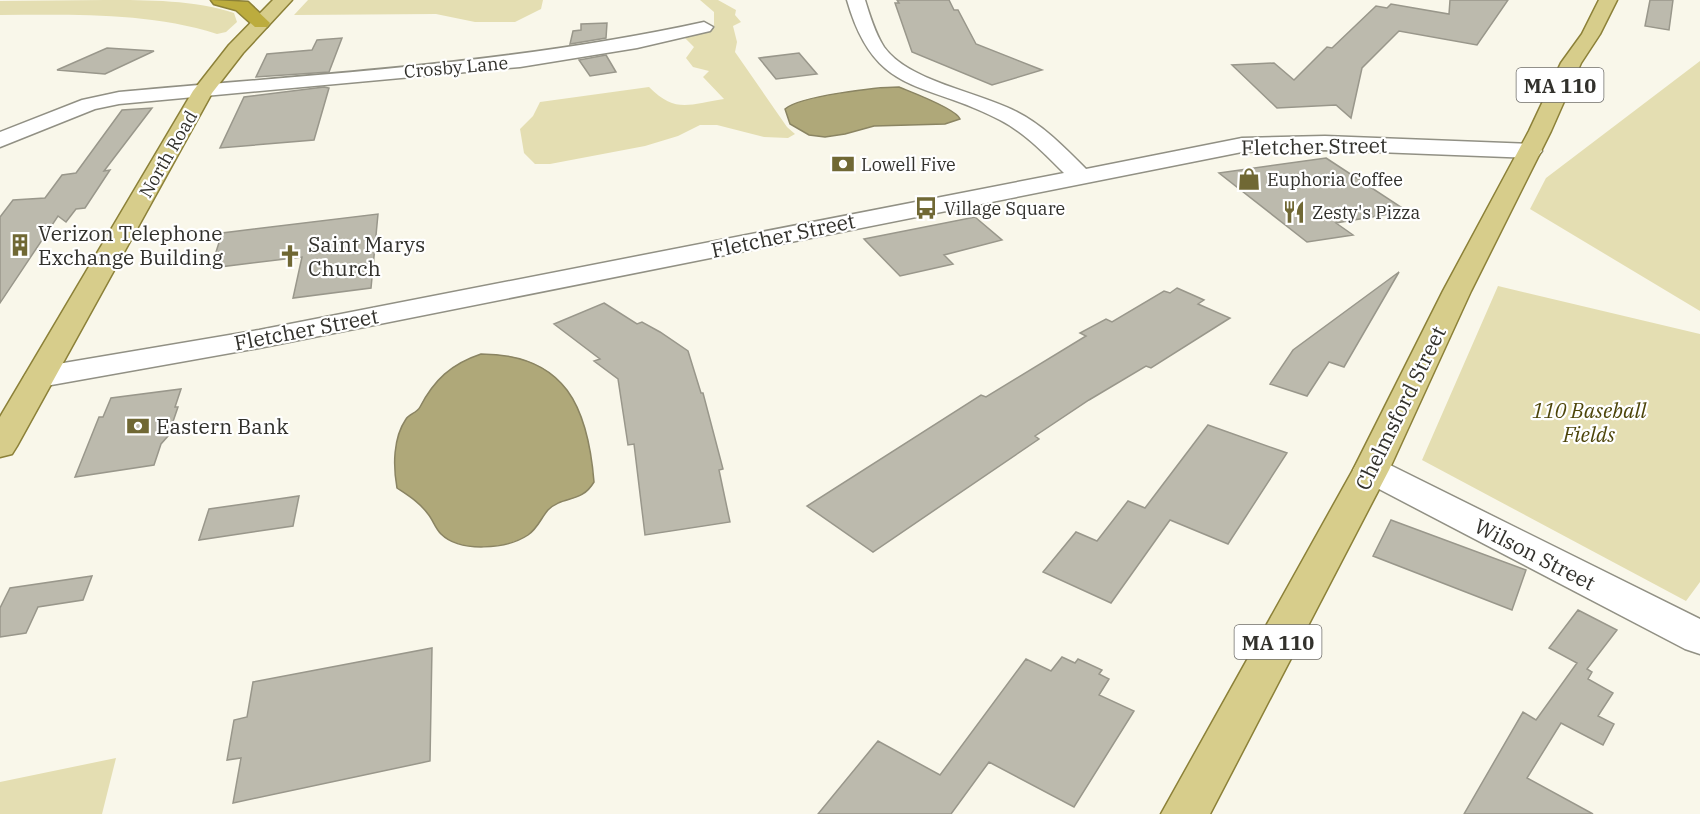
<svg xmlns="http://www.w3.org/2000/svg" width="1700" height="814" font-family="'IBM Plex Serif',serif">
	<rect width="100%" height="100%" fill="#f9f7ea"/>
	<path fill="#e4deb2" d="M 106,0 C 147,0 196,0 234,13 L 237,22 L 226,32 L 217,34 C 147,12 73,15 0,15 L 0,1 Z
		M 308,0 L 543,0 L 541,9 L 515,22 L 475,22 L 436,14 L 294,15 Z
		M 700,0 L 718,0 L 736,10 L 735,15 L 741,22 L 733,26 L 737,42 L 735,52 L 787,127 L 795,134 L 788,138 L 764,137 L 717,125 L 700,125 L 678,136 L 645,146 L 550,164 L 535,164 L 524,153 L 520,129 L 533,116 L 540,102 L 649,87 C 676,114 689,104 724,99 L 703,77 L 709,71 L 693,67 L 686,58 L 694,47 L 683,36 L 708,30 L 714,26 L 714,12 Z
		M 1700,61 L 1700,311 L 1530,209 L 1546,178 Z
		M 1498,286 L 1700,334 L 1700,582 L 1686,601 L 1422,460 Z
		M 116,758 L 102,814 L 0,814 L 0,782 Z"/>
	<path fill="#afa879" stroke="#8a8462" stroke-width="1.5" d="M 899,87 C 911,92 957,109 960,119 L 945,124 L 874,126 L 845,134 L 825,137 L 809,135 L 790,124 L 785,109 C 799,96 878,87 899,87 Z
		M 481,354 C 566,354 588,408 594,482 C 581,504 563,495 548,510 C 541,518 538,528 528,535 C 507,549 460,553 441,534 C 435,528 433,520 428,514 C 419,502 409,496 397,488 C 393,466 393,438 406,419 C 409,414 417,413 420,407 C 434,380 451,364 481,354 Z"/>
	<path fill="#bcbaad" stroke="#99978b" stroke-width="1.5" d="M 897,0 L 949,0 L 954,10 L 958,10 L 976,44 L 1042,70 L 992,85 L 912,52 L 895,3 L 899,3 Z
		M 1450,0 L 1508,0 L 1477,45 L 1399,31 L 1362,68 L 1351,118 L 1336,105 L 1277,108 L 1232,65 L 1274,63 L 1294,80 L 1327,47 L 1332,48 L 1376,6 L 1387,8 L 1391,4 L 1449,14 Z
		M 1650,0 L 1673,0 L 1669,30 L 1645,26 Z
		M 607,23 L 606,38 L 570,44 L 573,31 L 581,30 L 581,24 Z
		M 342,38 L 329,72 L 256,77 L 267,54 L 312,50 L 317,40 Z
		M 107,48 L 154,51 L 105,74 L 57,70 Z
		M 799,53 L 817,74 L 776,79 L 759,58 Z
		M 606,55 L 616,72 L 590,76 L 579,60 Z
		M 324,87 L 329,88 L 314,140 L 220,148 L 244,97 Z
		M 152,108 L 104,171 L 110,170 L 85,208 L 76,209 L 66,222 L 58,216 L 0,303 L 0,217 L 13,200 L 45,198 L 62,175 L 76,173 L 122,110 Z
		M 1326,158 L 1407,211 L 1336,223 L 1353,235 L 1307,242 L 1219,173 Z
		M 378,214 L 371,288 L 293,298 L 302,257 L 211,268 L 222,233 Z
		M 975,217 L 1002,240 L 944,255 L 953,264 L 900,276 L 864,239 Z
		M 1399,272 L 1344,367 L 1329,362 L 1307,396 L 1270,384 L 1293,350 Z
		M 1177,288 L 1204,300 L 1198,304 L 1230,318 L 1151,368 L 1146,366 L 1089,400 L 1035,436 L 1039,439 L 873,552 L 807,506 L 981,395 L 986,397 L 1086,336 L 1080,333 L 1106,319 L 1112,322 L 1164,291 L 1170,293 Z
		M 604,303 L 637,324 L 642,322 L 660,332 L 688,351 L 701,393 L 703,393 L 723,469 L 719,470 L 730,522 L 645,535 L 634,444 L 628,445 L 618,379 L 594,361 L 600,359 L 554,324 Z
		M 181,389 L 175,407 L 178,407 L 168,436 L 161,444 L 154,465 L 75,477 L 99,417 L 103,417 L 111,398 Z
		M 1208,425 L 1287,453 L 1228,544 L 1170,520 L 1111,603 L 1043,572 L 1076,532 L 1097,541 L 1128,501 L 1145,508 Z
		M 299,496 L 293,526 L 199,540 L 209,509 Z
		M 1391,520 L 1526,570 L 1512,610 L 1373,556 Z
		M 92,576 L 83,600 L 38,607 L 26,633 L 0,637 L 0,608 L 10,588 Z
		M 1578,610 L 1617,630 L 1587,669 L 1592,672 L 1588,679 L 1613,693 L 1598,716 L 1614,724 L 1603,745 L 1561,723 L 1527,778 L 1593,814 L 1464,814 L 1523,712 L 1536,720 L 1577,663 L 1549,648 Z
		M 432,648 L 430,761 L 233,803 L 241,758 L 227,760 L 234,720 L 247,717 L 253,682 Z
		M 1062,657 L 1075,663 L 1078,659 L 1102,670 L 1099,674 L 1109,679 L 1099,695 L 1134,711 L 1074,807 L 989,762 L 951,814 L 818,814 L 878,741 L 940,775 L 1026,659 L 1051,671 Z"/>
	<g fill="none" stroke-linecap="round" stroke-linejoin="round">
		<g stroke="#919084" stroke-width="3">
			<path id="minor" d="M 847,0 L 865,0 C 870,16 875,33 884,47 C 908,81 978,92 1015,111 C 1043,125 1064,147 1086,169 L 1242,138 L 1325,136 L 1530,144 L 1538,146 L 1542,151 L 1538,156 L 1530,158 L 1325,150 L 1242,152 L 259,348 L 40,387 L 29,384 L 24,377 L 29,370 L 40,367 L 259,330 L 1064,173 C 1044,153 1025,133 1000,120 C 925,80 875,98 847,0 Z
				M 704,22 L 713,27 L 710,31 L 637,48 L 520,67 L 119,104 L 95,109 L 0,147 L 0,132 L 82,100 L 119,92 C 315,74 512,64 704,22 Z
				M 1371,459 L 1384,462 L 1700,619 L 1700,654 L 1685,649 L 1358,478 L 1353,470 L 1358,462 Z"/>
		</g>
		<g stroke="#8c8138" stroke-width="3">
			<path id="major" d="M 273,0 L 292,0 L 243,53 L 212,93 L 17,446 L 12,454 L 0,457 L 0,417 L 193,91 L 229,45 Z
				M 1599,0 L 1617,0 L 1600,34 L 1581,63 L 1551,131 L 1471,291 L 1389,470 L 1210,814 L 1161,814 L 1353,470 L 1443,291 L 1529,131 L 1561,63 L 1582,34 Z"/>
		</g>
		<g stroke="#8c8138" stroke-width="3">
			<path id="highway" d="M 211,0 L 248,2 L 270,23 L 267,27 L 255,27 L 236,10 L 214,4 Z"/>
		</g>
		<use href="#minor" fill="#fff" fill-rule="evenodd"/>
		<use href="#major" fill="#d7cd8b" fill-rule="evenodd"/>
		<use href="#highway" fill="#bcac3e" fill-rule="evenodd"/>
	</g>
	<defs>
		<g id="bank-bare" transform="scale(1.8)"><path d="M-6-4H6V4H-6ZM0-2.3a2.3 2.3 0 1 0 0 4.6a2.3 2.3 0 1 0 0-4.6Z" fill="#706834" stroke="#fff" stroke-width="2.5" paint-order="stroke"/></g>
		<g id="shop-bare" transform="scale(1.8)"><path d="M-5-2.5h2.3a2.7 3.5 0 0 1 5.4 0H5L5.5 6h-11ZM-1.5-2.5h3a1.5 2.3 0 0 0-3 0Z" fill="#706834" stroke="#fff" stroke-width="2.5" paint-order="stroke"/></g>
		<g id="bus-bare" transform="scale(1.8)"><path d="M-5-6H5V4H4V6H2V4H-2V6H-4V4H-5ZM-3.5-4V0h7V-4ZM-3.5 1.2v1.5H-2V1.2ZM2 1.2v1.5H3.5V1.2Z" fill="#706834" stroke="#fff" stroke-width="2.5" paint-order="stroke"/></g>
		<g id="restaurant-bare" transform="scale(1.8)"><path d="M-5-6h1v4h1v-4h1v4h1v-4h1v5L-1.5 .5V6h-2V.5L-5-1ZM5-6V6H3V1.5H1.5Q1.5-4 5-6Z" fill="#706834" stroke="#fff" stroke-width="2.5" paint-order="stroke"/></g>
		<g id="building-bare" transform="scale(1.8)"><path d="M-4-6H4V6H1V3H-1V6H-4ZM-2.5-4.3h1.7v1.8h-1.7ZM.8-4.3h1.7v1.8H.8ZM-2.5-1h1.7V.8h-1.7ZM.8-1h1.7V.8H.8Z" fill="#706834" stroke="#fff" stroke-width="2.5" paint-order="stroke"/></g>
		<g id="church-bare" transform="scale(1.8)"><path d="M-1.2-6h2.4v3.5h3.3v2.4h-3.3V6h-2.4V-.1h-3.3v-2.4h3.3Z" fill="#706834" stroke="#fff" stroke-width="2.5" paint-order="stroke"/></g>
	</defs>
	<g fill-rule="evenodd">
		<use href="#bank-bare" x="843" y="164"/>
		<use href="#shop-bare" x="1249" y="179"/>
		<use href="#bus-bare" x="926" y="208"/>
		<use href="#restaurant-bare" x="1294" y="212"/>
		<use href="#building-bare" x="20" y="245"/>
		<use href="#church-bare" x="290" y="256"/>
		<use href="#bank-bare" x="138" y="426"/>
	</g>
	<g text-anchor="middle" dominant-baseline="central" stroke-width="4.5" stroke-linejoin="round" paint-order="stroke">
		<g font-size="18" fill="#32312c" stroke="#fff">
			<text transform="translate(456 67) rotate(-5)">Crosby Lane</text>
			<text transform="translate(168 154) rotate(-60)">North Road</text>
		</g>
		<g font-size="18" fill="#32312c" stroke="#fff" text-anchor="start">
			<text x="861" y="164">Lowell Five</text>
			<text x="1267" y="179">Euphoria Coffee</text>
			<text x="944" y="208">Village Square</text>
			<text x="1312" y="212">Zesty's Pizza</text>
		</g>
		<g fill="#fff" stroke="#706f6b" stroke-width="1.5">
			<rect x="1516.5" y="68" width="87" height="34" rx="4.5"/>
			<rect x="1234.5" y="625" width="87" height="34" rx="4.5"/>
		</g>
		<g font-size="20" font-weight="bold" fill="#32312c">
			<text x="1560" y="85">MA 110</text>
			<text x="1278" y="642">MA 110</text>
		</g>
		<g font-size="21" fill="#32312c" stroke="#fff">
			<text transform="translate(1314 146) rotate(-1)">Fletcher Street</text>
			<text transform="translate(783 235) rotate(-12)">Fletcher Street</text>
			<text transform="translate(306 329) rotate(-11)">Fletcher Street</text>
			<text transform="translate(1400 408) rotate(-64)">Chelmsford Street</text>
			<text transform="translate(1535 554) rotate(27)">Wilson Street</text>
		</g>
		<g font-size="21" fill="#32312c" stroke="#fff" text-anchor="start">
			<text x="38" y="233">Verizon Telephone<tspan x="38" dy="24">Exchange Building</tspan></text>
			<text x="308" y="244">Saint Marys<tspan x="308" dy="24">Church</tspan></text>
			<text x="156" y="426">Eastern Bank</text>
		</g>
		<g font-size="21" font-style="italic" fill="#4d450a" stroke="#fff">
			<text x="1589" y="410">110 Baseball<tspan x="1589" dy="24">Fields</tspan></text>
		</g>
	</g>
</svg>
